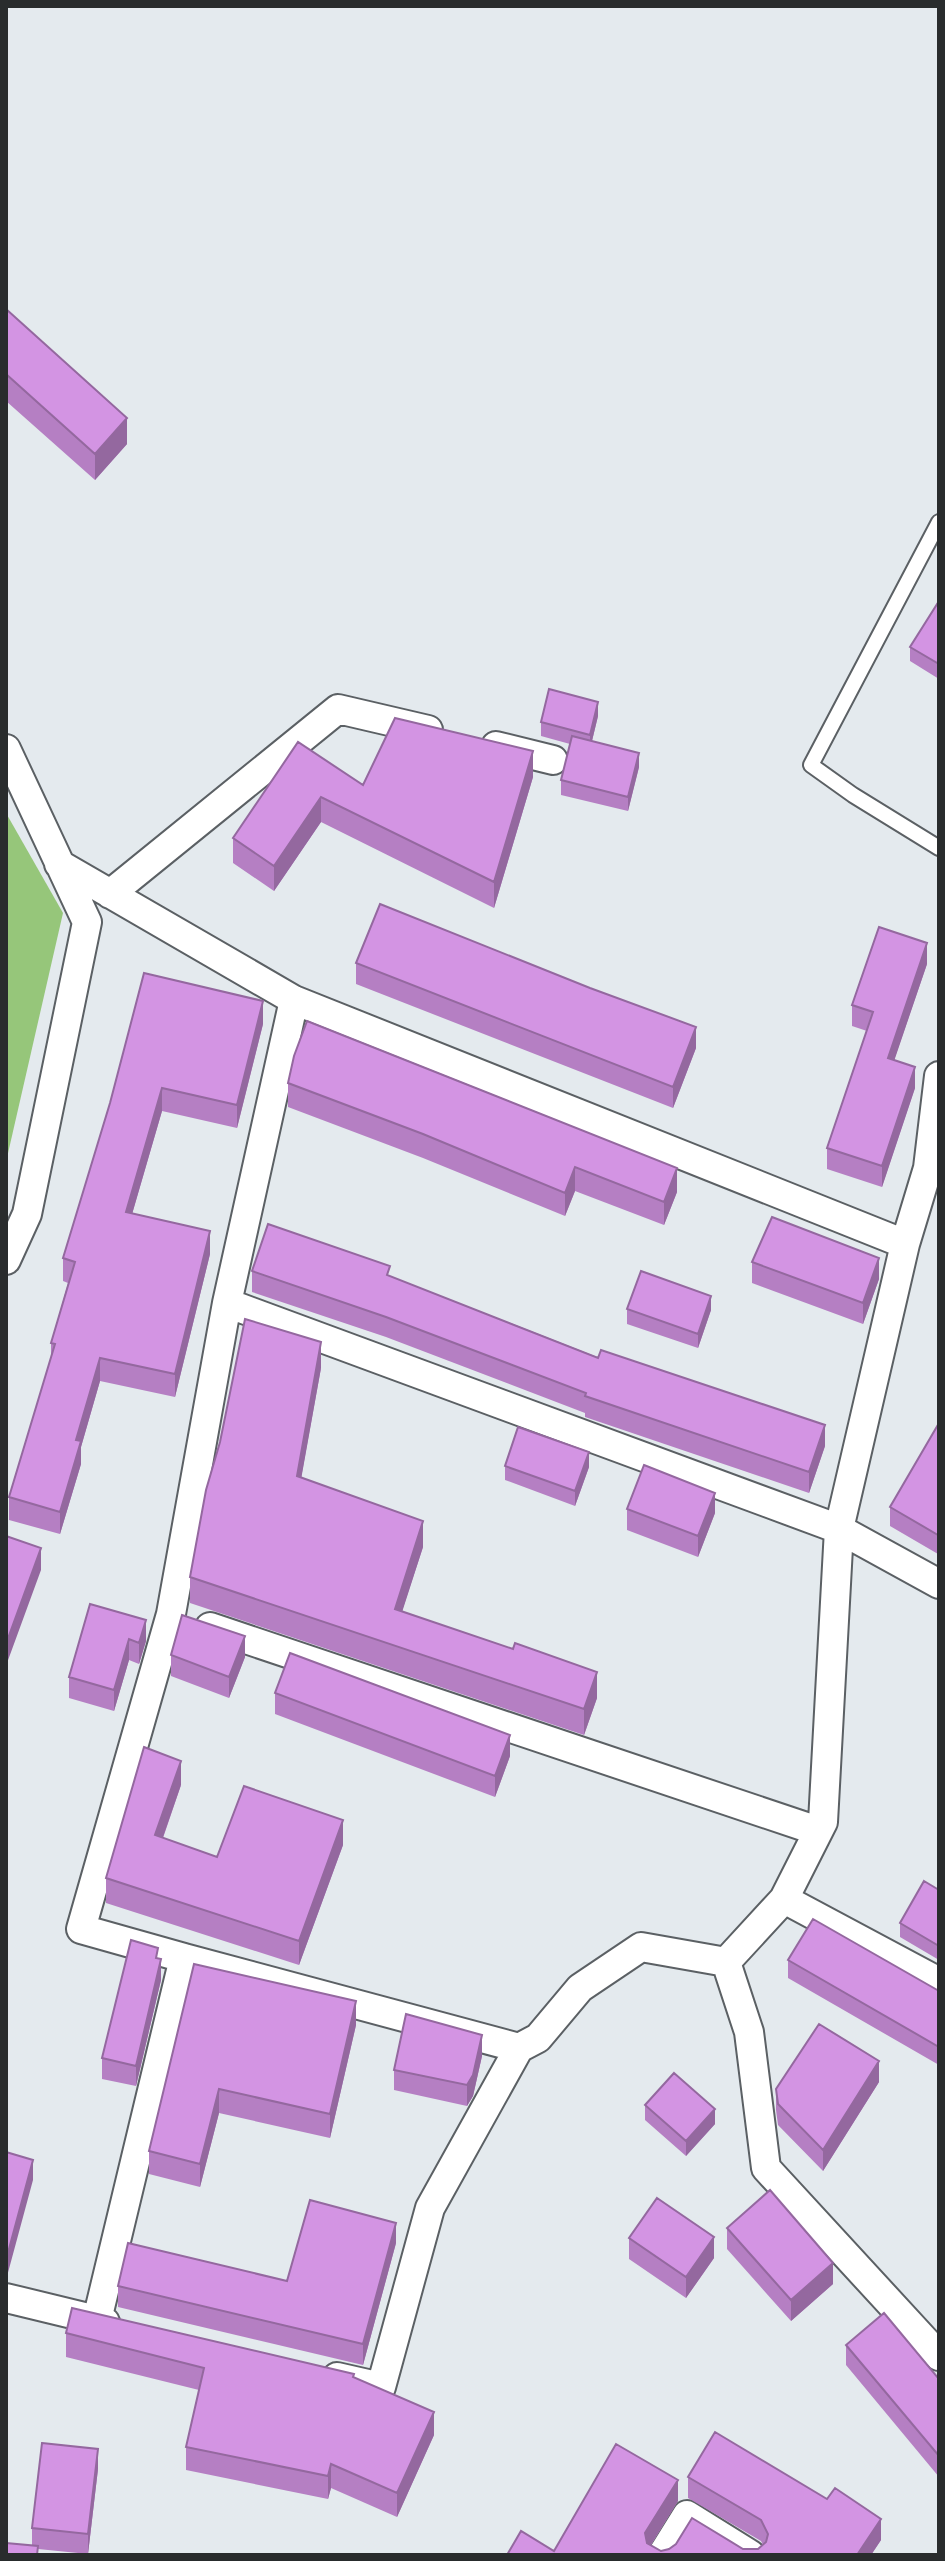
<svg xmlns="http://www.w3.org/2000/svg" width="945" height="2561" font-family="'Fira Sans',sans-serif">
	<rect width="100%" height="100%" fill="#e4eaee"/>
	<path fill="#96c67a" d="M 6,813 L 63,913 L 6,1162 Z"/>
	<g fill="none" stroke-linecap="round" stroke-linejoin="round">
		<g stroke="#5b6064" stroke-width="18">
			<path id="service" d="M 939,522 L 811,765 L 853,795 L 939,848"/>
		</g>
		<g stroke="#5b6064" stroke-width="32">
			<path id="minor" d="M 496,746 L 553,760
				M 6,749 L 87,922 L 27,1214 L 6,1260
				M 59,864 L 294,1000 L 905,1244
				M 110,894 L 338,709 L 428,730
				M 227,1303 L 839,1529 L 939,1584
				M 210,1627 L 818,1831
				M 784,1899 L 939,1982
				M 184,1958 L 519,2048
				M 726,1962 L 784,1899 L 823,1822 L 839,1529 L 905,1244 L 928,1168 L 939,1076
				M 6,2298 L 105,2322
				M 97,2320 L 184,1958 L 81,1929 L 171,1614 L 227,1303 L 294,1000
				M 337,2377 L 381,2387 L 430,2208 L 519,2048 L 538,2038 L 580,1988 L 641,1947 L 726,1962 L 749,2032 L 766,2168 L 939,2356
				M 662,2555 L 687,2515 L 751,2555"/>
		</g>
		<use href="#service" stroke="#fff" stroke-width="14"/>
		<use href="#minor" stroke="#fff" stroke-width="28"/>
	</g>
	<path fill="#b57fc3" d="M 6,309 L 127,444 L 95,480 L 6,401 Z
		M 939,601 L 939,679 L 910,661 L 910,647 Z
		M 598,716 L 592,741 L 639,767 L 628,811 L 561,795 L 561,780 L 570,744 L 541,736 L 541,722 Z
		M 298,742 L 363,785 L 533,777 L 494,908 L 321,822 L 274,891 L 233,863 L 233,838 Z
		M 356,963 L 696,1048 L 673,1108 L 356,984 Z
		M 927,964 L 894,1060 L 915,1088 L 882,1187 L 827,1169 L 827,1148 L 867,1031 L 852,1026 L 852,1005 Z
		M 263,1024 L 237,1128 L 162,1111 L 132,1214 L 210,1254 L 175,1397 L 100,1381 L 81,1447 L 81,1464 L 60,1534 L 9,1520 L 9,1497 L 51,1357 L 51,1343 L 68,1283 L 63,1281 L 63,1258 L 110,1103 Z
		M 288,1083 L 677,1192 L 664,1225 L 575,1191 L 565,1216 L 423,1158 L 288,1107 Z
		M 752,1262 L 879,1279 L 863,1324 L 752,1283 Z
		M 252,1271 L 390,1276 L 825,1446 L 809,1493 L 585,1417 L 585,1413 L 386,1337 L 252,1292 Z
		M 627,1309 L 711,1310 L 698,1348 L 627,1324 Z
		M 321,1368 L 301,1478 L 423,1547 L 402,1611 L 597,1698 L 584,1735 L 190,1603 L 190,1577 Z
		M 939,1423 L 938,1554 L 890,1526 L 890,1507 Z
		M 505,1466 L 589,1467 L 575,1506 L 505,1480 Z
		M 627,1509 L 715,1513 L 698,1557 L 627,1530 Z
		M 90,1604 L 146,1641 L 139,1664 L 129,1660 L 114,1711 L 69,1698 L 69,1677 Z
		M 171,1655 L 245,1657 L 229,1698 L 171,1676 Z
		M 275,1693 L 510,1756 L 495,1797 L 275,1714 Z
		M 181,1785 L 163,1838 L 217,1857 L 343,1845 L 299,1965 L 106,1903 L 106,1878 Z
		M 939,1890 L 939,1960 L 900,1937 L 900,1923 Z
		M 158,1958 L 161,1980 L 136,2086 L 102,2079 L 102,2058 Z
		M 788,1960 L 939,1991 L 939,2065 L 788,1978 Z
		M 194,1964 L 356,2025 L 330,2138 L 219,2113 L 200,2187 L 149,2174 L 149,2151 Z
		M 482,2056 L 473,2096 L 467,2106 L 394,2090 L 394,2070 Z
		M 879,2082 L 823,2171 L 778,2125 L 776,2110 L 776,2089 Z
		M 645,2105 L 715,2124 L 686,2156 L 645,2120 Z
		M 727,2228 L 833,2284 L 791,2321 L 727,2249 Z
		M 629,2238 L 714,2258 L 686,2298 L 629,2259 Z
		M 396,2243 L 363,2365 L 118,2307 L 118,2286 L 287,2281 Z
		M 66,2333 L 354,2377 L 434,2435 L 397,2517 L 331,2488 L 328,2499 L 186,2470 L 186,2447 L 199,2390 L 66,2357 Z
		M 846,2345 L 939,2379 L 939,2477 L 846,2365 Z
		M 98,2469 L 88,2554 L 38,2549 L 38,2555 L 32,2546 L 32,2528 Z
		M 688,2477 L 881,2540 L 871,2555 L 554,2551 L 678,2501 L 651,2545 L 661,2551 L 758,2549 L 763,2545 L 761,2541 L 688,2498 Z"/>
	<path fill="#94689f" d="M 127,418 L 127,444 L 95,480 L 95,454 Z
		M 598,702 L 598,716 L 590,749 L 590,735 Z
		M 533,751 L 533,777 L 494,908 L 494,882 Z
		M 639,753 L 639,767 L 628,811 L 628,797 Z
		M 321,797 L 321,822 L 274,891 L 274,866 Z
		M 927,943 L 927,964 L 888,1079 L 888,1058 Z
		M 263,1001 L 263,1024 L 237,1128 L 237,1105 Z
		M 696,1027 L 696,1048 L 673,1108 L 673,1087 Z
		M 915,1067 L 915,1088 L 882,1187 L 882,1166 Z
		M 162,1088 L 162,1111 L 126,1235 L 126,1212 Z
		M 575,1167 L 575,1191 L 565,1216 L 565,1193 Z
		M 677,1168 L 677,1192 L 664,1225 L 664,1202 Z
		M 210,1231 L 210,1254 L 175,1397 L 175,1374 Z
		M 879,1258 L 879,1279 L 863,1324 L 863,1303 Z
		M 711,1296 L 711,1310 L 698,1348 L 698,1334 Z
		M 321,1342 L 321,1368 L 297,1502 L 297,1476 Z
		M 100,1358 L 100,1381 L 81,1447 L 81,1464 L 60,1534 L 60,1512 L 76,1440 Z
		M 825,1425 L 825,1446 L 809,1493 L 809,1472 Z
		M 589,1452 L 589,1467 L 575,1506 L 575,1491 Z
		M 715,1493 L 715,1513 L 698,1557 L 698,1536 Z
		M 423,1521 L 423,1547 L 395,1634 L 395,1609 Z
		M 41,1548 L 41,1570 L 7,1663 L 7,1641 Z
		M 146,1620 L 146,1641 L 139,1664 L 139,1643 Z
		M 245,1636 L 245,1657 L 229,1698 L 229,1677 Z
		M 129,1639 L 129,1660 L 114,1711 L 114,1690 Z
		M 597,1672 L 597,1698 L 584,1735 L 584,1709 Z
		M 510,1735 L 510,1756 L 495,1797 L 495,1776 Z
		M 181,1761 L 181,1785 L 155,1860 L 155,1835 Z
		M 343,1820 L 343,1845 L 299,1965 L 299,1941 Z
		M 161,1959 L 161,1980 L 136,2086 L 136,2066 Z
		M 356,2001 L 356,2025 L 330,2138 L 330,2114 Z
		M 482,2035 L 482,2056 L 473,2096 L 467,2106 L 467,2085 Z
		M 879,2061 L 879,2082 L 823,2171 L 823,2150 Z
		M 219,2089 L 219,2113 L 200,2187 L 200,2164 Z
		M 715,2109 L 715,2124 L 686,2156 L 686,2141 Z
		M 33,2160 L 33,2180 L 6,2280 L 6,2260 Z
		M 396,2223 L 396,2243 L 363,2365 L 363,2344 Z
		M 714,2237 L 714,2258 L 686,2298 L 686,2277 Z
		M 833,2263 L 833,2284 L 791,2321 L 791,2300 Z
		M 434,2412 L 434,2435 L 397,2517 L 397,2493 Z
		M 98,2449 L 98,2469 L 88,2554 L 88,2534 Z
		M 331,2464 L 331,2488 L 328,2499 L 328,2476 Z
		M 678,2480 L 678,2501 L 645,2554 L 645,2533 Z
		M 881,2519 L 881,2540 L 871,2555 L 857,2555 Z"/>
	<path fill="#d394e3" stroke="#94689f" stroke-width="2" d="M 6,309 L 127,418 L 95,454 L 6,374 Z
		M 939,601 L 939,664 L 910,647 Z
		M 549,689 L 598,702 L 590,735 L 541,722 Z
		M 395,718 L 533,751 L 494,882 L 321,797 L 274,866 L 233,838 L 298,742 L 363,785 Z
		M 572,736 L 639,753 L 628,797 L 561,780 Z
		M 380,904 L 590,988 L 696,1027 L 673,1087 L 356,963 Z
		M 879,927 L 927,943 L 888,1058 L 915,1067 L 882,1166 L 827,1148 L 873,1012 L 852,1005 Z
		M 144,973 L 263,1001 L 237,1105 L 162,1088 L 126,1212 L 210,1231 L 175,1374 L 100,1358 L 76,1440 L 81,1441 L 60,1512 L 9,1497 L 55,1344 L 51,1343 L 75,1262 L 63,1258 L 110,1103 Z
		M 307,1021 L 677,1168 L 664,1202 L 575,1167 L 565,1193 L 423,1134 L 288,1083 L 294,1056 Z
		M 772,1217 L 879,1258 L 863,1303 L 752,1262 Z
		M 268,1224 L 390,1266 L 387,1275 L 598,1358 L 601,1350 L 825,1425 L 809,1472 L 585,1396 L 586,1393 L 386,1317 L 252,1271 Z
		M 641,1271 L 711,1296 L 698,1334 L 627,1309 Z
		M 245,1319 L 321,1342 L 297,1476 L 423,1521 L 395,1609 L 513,1649 L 515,1643 L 597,1672 L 584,1709 L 190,1577 L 206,1490 L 220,1442 Z
		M 939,1423 L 939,1534 L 938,1535 L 890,1507 Z
		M 518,1427 L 589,1452 L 575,1491 L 505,1466 Z
		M 644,1465 L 715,1493 L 698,1536 L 627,1509 Z
		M 6,1536 L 41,1548 L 7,1641 L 6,1641 Z
		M 90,1604 L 146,1620 L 139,1643 L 129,1639 L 114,1690 L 69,1677 Z
		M 182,1615 L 245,1636 L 229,1677 L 171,1655 Z
		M 290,1653 L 510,1735 L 495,1776 L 275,1693 Z
		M 144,1747 L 181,1761 L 155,1835 L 217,1857 L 244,1786 L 343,1820 L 299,1941 L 106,1878 Z
		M 924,1881 L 939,1890 L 939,1946 L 900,1923 Z
		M 813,1919 L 939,1991 L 939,2047 L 788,1960 Z
		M 131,1940 L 158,1948 L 156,1958 L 161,1959 L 136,2066 L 102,2058 Z
		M 194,1964 L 356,2001 L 330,2114 L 219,2089 L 200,2164 L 149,2151 Z
		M 406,2014 L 482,2035 L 473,2075 L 467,2085 L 394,2070 Z
		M 819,2024 L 879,2061 L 823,2150 L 778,2104 L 776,2089 Z
		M 674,2073 L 715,2109 L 686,2141 L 645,2105 Z
		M 6,2152 L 33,2160 L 6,2260 Z
		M 770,2190 L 833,2263 L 791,2300 L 727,2228 Z
		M 657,2198 L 714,2237 L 686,2277 L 629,2238 Z
		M 310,2200 L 396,2223 L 363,2344 L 118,2286 L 128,2243 L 287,2281 Z
		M 72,2308 L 354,2374 L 353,2377 L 434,2412 L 397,2493 L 331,2464 L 328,2476 L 186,2447 L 204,2368 L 66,2333 Z
		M 884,2313 L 939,2379 L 939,2456 L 846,2345 Z
		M 715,2432 L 827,2499 L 835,2488 L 881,2519 L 857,2555 L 507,2555 L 521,2531 L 554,2551 L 616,2444 L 678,2480 L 645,2533 L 647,2543 L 661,2551 L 669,2549 L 676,2544 L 692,2518 L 743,2549 L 758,2549 L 766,2542 L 768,2534 L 761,2520 L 688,2477 Z
		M 42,2443 L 98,2449 L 88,2534 L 32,2528 Z
		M 6,2543 L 38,2546 L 37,2555 L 6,2555 Z"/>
	<rect width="945" height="2561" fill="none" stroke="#292c2d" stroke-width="16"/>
</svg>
